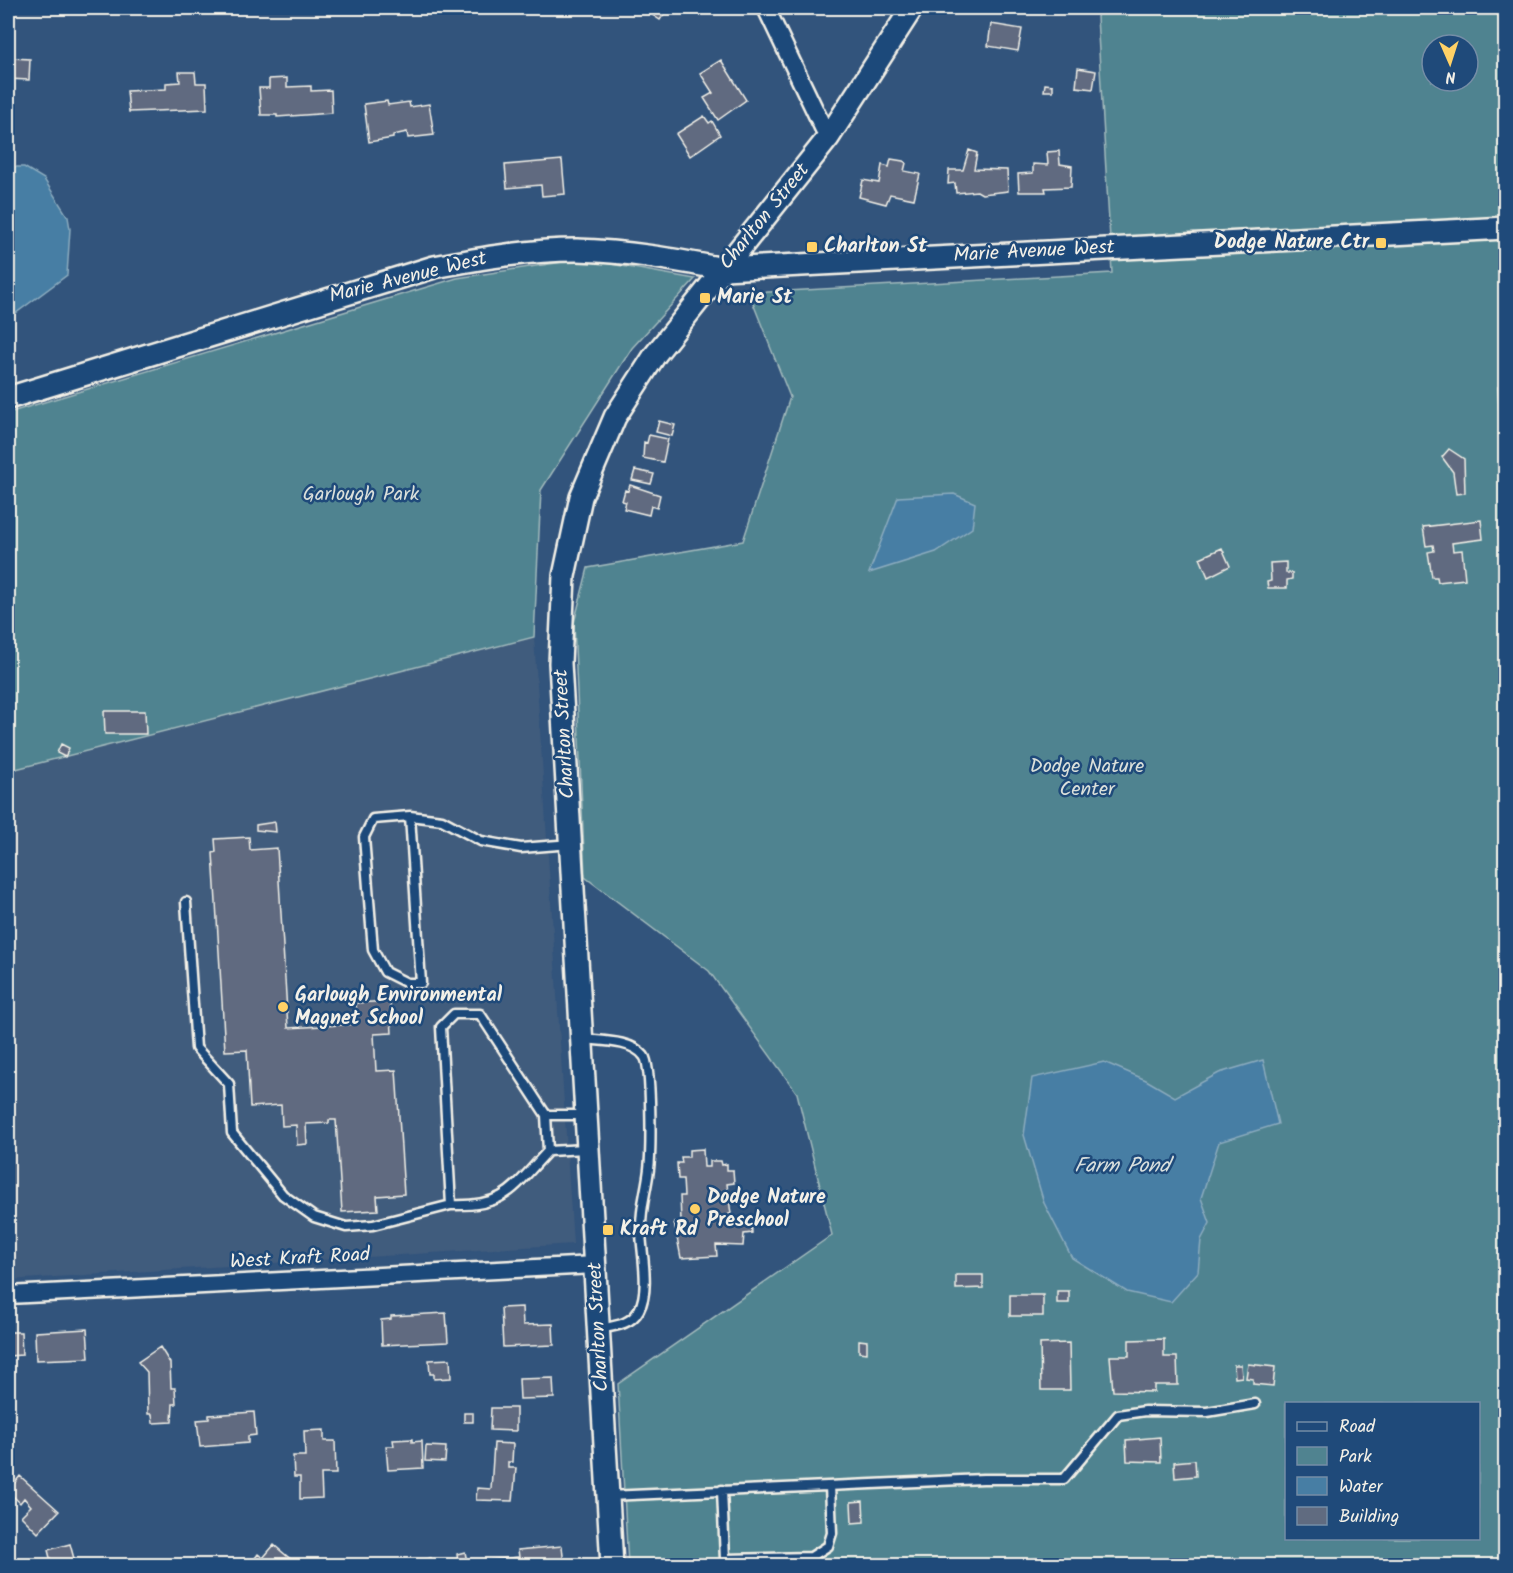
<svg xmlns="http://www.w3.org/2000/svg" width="1513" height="1573" font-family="Kalam,sans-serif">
	<rect width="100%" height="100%" fill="#32547c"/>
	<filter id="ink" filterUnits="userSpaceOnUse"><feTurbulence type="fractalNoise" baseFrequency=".0167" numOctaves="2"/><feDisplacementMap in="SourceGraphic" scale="12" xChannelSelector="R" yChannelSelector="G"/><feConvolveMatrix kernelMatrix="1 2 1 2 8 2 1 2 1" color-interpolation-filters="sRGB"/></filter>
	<g filter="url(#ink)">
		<path fill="#405b7d" d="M 534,637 L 573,1244 L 8,1280 L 8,771 Z"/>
		<path fill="#508390" stroke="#a2babc" stroke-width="1.5" fill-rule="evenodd" d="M 1099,8 L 1505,8 L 1505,1565 L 628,1565 L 618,1384 L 832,1235 L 797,1093 L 709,971 L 585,877 L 574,623 L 588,568 L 743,541 L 790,397 L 749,293 L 1112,273 L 1097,17 ZM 1432,45 L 1468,45 L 1468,81 L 1432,81 ZM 1286,1404 L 1478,1404 L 1478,1538 L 1286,1538 Z
			M 583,259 L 695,279 L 632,348 L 541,490 L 534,637 L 8,771 L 8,413 L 457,278 Z"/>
		<path fill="#477ea4" stroke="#8cacbf" stroke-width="1.5" d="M 8,167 L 24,167 L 44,179 L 68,217 L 70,229 L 67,275 L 8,319 Z
			M 954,494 L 975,503 L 972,528 L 936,552 L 869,573 L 898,497 Z
			M 1263,1060 L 1278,1124 L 1219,1142 L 1201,1198 L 1210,1223 L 1201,1240 L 1198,1272 L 1171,1302 L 1127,1292 L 1072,1258 L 1044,1203 L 1024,1135 L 1032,1078 L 1104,1062 L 1146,1080 L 1175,1097 L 1219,1073 Z"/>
		<path fill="#606b80" stroke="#f4f1e8" stroke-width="1.5" d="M 642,8 L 668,8 L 660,20 Z
			M 991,24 L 1022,29 L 1018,51 L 988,46 Z
			M 8,54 L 12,54 L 12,58 L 30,59 L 29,80 L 8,79 Z
			M 721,60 L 746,100 L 718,120 L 704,98 L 713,93 L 700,73 Z
			M 1078,68 L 1096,71 L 1093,89 L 1076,87 Z
			M 179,72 L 195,72 L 196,83 L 206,83 L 207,109 L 129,112 L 127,91 L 166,89 L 166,83 L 180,82 Z
			M 287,78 L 287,87 L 311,86 L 311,91 L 331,90 L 332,113 L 277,117 L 277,115 L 261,115 L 259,88 L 269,88 L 269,79 Z
			M 1045,84 L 1053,85 L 1053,91 L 1044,91 Z
			M 387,101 L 388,105 L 409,102 L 410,107 L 429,104 L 434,135 L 408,138 L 407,132 L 393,135 L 393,138 L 369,142 L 364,104 Z
			M 704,116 L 709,123 L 712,121 L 720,135 L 690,156 L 676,134 Z
			M 969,150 L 977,153 L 974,169 L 1007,170 L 1008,191 L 982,194 L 977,191 L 956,193 L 955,183 L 948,184 L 949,170 L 963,170 Z
			M 1059,151 L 1060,164 L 1072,166 L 1071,187 L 1045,188 L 1046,192 L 1019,192 L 1018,174 L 1033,173 L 1033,164 L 1048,165 L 1047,152 Z
			M 891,159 L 903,161 L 906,163 L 904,171 L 920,174 L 914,199 L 890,194 L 886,204 L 859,197 L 863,180 L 879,183 L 882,165 L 889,167 Z
			M 562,160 L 565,194 L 542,196 L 541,185 L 507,188 L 505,165 Z
			M 1498,387 L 1506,387 L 1506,409 L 1499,409 Z
			M 659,421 L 675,425 L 672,436 L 656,432 Z
			M 649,435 L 668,439 L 663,462 L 643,458 L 644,442 L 647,443 Z
			M 1449,449 L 1464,459 L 1465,493 L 1456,494 L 1453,472 L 1442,457 Z
			M 635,470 L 654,474 L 651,484 L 632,480 Z
			M 630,485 L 660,495 L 657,508 L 651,506 L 649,515 L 624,509 L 626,502 L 622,501 L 625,490 L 628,491 Z
			M 1481,520 L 1483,539 L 1452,543 L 1453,551 L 1462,550 L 1465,579 L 1438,582 L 1437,577 L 1432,577 L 1428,552 L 1434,551 L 1433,545 L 1426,546 L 1423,527 Z
			M 1222,548 L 1230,566 L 1208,577 L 1200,558 Z
			M 1286,562 L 1286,573 L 1292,573 L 1292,579 L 1287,580 L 1287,588 L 1268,588 L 1267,582 L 1271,581 L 1270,563 Z
			M 104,711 L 145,711 L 146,734 L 105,734 Z
			M 61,744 L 69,748 L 65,757 L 57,753 Z
			M 275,822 L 276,832 L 256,830 L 256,825 Z
			M 249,837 L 250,850 L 277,848 L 288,1028 L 357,1024 L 356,1003 L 390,1001 L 392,1033 L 374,1034 L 376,1071 L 396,1070 L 404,1194 L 377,1196 L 378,1210 L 342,1212 L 336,1120 L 329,1120 L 329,1123 L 306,1124 L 307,1144 L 297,1145 L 296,1125 L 282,1126 L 281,1105 L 250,1107 L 247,1050 L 225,1051 L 213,853 L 216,852 L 215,839 Z
			M 703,1149 L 704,1167 L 710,1167 L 710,1161 L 721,1161 L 722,1165 L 727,1164 L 727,1170 L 733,1170 L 734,1183 L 727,1184 L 731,1214 L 729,1214 L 729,1220 L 751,1219 L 752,1233 L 744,1234 L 743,1246 L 716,1245 L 717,1256 L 681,1258 L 674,1222 L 681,1222 L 680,1196 L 684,1196 L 683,1179 L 678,1179 L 677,1163 L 682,1163 L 681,1157 L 689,1157 L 689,1150 Z
			M 956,1275 L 983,1275 L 983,1288 L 956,1289 Z
			M 1057,1291 L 1069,1291 L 1069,1303 L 1057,1303 Z
			M 1010,1295 L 1043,1295 L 1043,1316 L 1010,1316 Z
			M 522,1307 L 523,1325 L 553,1324 L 554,1345 L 503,1347 L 501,1308 Z
			M 446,1313 L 448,1342 L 382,1345 L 381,1320 L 391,1319 L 391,1316 Z
			M 87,1329 L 89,1358 L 36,1360 L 35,1332 Z
			M 8,1332 L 21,1332 L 22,1355 L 8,1356 Z
			M 1164,1339 L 1164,1357 L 1177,1357 L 1178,1385 L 1154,1385 L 1154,1392 L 1113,1391 L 1110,1356 L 1129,1356 L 1129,1340 Z
			M 859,1340 L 867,1341 L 867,1353 L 859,1352 Z
			M 1069,1343 L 1070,1390 L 1041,1390 L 1040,1344 Z
			M 160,1347 L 170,1363 L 171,1388 L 175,1388 L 176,1404 L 173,1404 L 172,1422 L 153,1423 L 152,1414 L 148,1414 L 147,1372 L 138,1362 Z
			M 450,1359 L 451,1378 L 434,1379 L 434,1374 L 430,1374 L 429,1360 Z
			M 1248,1364 L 1275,1367 L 1273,1386 L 1253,1384 L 1253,1379 L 1246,1378 Z
			M 1234,1365 L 1241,1365 L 1242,1377 L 1235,1378 Z
			M 553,1378 L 554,1398 L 520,1399 L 519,1379 Z
			M 491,1408 L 516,1408 L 516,1431 L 490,1430 Z
			M 254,1412 L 256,1435 L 248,1436 L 248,1443 L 200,1447 L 197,1420 L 209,1419 L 209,1415 Z
			M 464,1413 L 473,1413 L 473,1422 L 464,1422 Z
			M 324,1430 L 324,1441 L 335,1441 L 336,1474 L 321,1474 L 322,1498 L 300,1499 L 300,1477 L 294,1477 L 293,1456 L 305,1456 L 304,1431 Z
			M 1160,1437 L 1161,1462 L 1127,1461 L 1126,1440 Z
			M 412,1439 L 412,1442 L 422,1441 L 423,1468 L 388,1470 L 386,1446 L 394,1446 L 393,1440 Z
			M 494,1443 L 513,1444 L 512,1462 L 508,1462 L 508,1468 L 516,1468 L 513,1501 L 476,1500 L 477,1488 L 491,1489 Z
			M 426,1446 L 446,1447 L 445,1462 L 425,1461 Z
			M 1195,1460 L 1196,1476 L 1175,1478 L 1174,1462 Z
			M 20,1476 L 59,1511 L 38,1533 L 21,1516 L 31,1506 L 24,1498 L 20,1503 L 8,1491 Z
			M 863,1501 L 864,1522 L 852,1523 L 851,1502 Z
			M 70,1544 L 76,1566 L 52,1566 L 48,1550 Z
			M 274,1545 L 295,1563 L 293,1566 L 249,1566 L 258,1554 L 263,1558 Z
			M 562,1546 L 564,1566 L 491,1566 L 491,1560 L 519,1557 L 518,1550 Z
			M 465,1552 L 467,1562 L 458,1564 L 457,1554 Z
			M 431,1558 L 433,1566 L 399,1566 Z"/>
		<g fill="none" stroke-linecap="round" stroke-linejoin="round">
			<g stroke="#f4f1e8" stroke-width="13">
				<path id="service" d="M 410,816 L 421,983 L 407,983 L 385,972 L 373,950 L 364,837 L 373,819 L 410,816 L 442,820 L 481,841 L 521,848 L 571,844
					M 186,902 L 196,1048 L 229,1084 L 232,1133 L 283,1195 L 314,1217 L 346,1227 L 373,1225 L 451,1205
					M 584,1039 C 601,1041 632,1040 644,1056 C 652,1066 651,1153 649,1169 C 646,1194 640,1207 641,1233 C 642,1255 650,1290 639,1310 C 631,1325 614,1326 599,1329
					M 546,1115 L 586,1115
					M 548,1151 L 546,1115 L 480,1014 L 454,1014 L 441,1027 L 451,1205 C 506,1207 513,1188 548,1151 L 586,1149
					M 722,1490 L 725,1559 L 811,1557 L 828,1546 L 832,1533 L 830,1486
					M 609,1496 L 983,1479 L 1064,1479 L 1118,1415 L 1145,1411 L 1207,1412 L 1255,1404"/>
			</g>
			<g stroke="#f4f1e8" stroke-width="21">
				<path id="minor" d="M 766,8 L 828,138
					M 8,1295 L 595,1265"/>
			</g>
			<g stroke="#f4f1e8" stroke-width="26">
				<path id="tertiary" d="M 8,398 L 434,267 C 482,258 529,250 577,250 C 626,251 676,260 724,269 L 1506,228
					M 612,1566 L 560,663 L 564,576 L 581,497 L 615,417 L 655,355 L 828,138 L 912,8"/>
			</g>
			<use href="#service" stroke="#1f4a7a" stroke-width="8"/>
			<use href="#minor" stroke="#1f4a7a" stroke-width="16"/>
			<use href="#tertiary" stroke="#1f4a7a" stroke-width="21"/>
		</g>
	</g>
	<g fill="#ffd166" stroke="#1f4a7a" stroke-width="2">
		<rect x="1375" y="237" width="12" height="12" rx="3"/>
		<rect x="806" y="241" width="12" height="12" rx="3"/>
		<rect x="699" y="292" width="12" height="12" rx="3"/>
		<circle cx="283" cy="1007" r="6"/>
		<circle cx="695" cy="1209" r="6"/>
		<rect x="602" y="1224" width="12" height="12" rx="3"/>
	</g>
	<g text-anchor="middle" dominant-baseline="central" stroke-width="5" stroke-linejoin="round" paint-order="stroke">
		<g font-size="20" fill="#f4f1e8" stroke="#1f4a7a">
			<text transform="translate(765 217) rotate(-51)">Charlton Street</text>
			<text transform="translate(1034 252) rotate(-3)">Marie Avenue West</text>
			<text transform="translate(408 278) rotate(-14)">Marie Avenue West</text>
			<text transform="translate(565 734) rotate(-93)">Charlton Street</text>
			<text transform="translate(300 1259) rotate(-3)">West Kraft Road</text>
			<text transform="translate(599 1327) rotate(-93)">Charlton Street</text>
		</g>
		<g font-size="20" font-weight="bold" fill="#f4f1e8" stroke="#1f4a7a" text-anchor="start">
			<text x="1369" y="243" text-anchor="end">Dodge Nature Ctr</text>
			<text x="824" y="247">Charlton St</text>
			<text x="717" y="298">Marie St</text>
			<text x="295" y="996">Garlough Environmental<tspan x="295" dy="23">Magnet School</tspan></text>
			<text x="707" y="1198">Dodge Nature<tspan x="707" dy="23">Preschool</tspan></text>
			<text x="620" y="1230">Kraft Rd</text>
		</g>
		<g font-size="20" fill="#dbe0db" stroke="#1f4a7a">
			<text x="361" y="495">Garlough Park</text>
			<text x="1087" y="767">Dodge Nature<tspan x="1087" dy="23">Center</tspan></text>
		</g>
		<g font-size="21" font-style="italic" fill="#dae0de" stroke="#1f4a7a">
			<text x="1122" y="1166">Farm Pond</text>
		</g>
	</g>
	<rect width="1513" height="1573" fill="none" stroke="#1f4a7a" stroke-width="30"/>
	<rect x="15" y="15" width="1483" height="1543" fill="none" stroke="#f4f1e8" stroke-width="2" filter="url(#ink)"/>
	<rect x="1285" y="1402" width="195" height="138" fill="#1f4a7a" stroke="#748da6" stroke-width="1.5"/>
	<rect x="1297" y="1422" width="30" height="9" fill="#1f4a7a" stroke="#748da6" stroke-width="1.5"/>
	<text x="1339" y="1432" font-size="18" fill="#f4f1e8">Road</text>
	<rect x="1297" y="1447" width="30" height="18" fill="#508390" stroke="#748da6" stroke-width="1.5"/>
	<text x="1339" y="1462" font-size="18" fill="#f4f1e8">Park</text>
	<rect x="1297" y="1477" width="30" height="18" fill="#477ea4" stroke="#748da6" stroke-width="1.5"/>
	<text x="1339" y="1492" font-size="18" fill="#f4f1e8">Water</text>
	<rect x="1297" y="1507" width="30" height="18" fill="#606b80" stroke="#748da6" stroke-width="1.5"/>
	<text x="1339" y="1522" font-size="18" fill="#f4f1e8">Building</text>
	<g transform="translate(1450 63) rotate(177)"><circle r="28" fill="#1f4a7a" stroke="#748da6" stroke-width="1.5"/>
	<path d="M0-4.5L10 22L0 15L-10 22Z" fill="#ffd166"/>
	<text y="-9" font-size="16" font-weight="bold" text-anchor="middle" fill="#f4f1e8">N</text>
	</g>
</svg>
